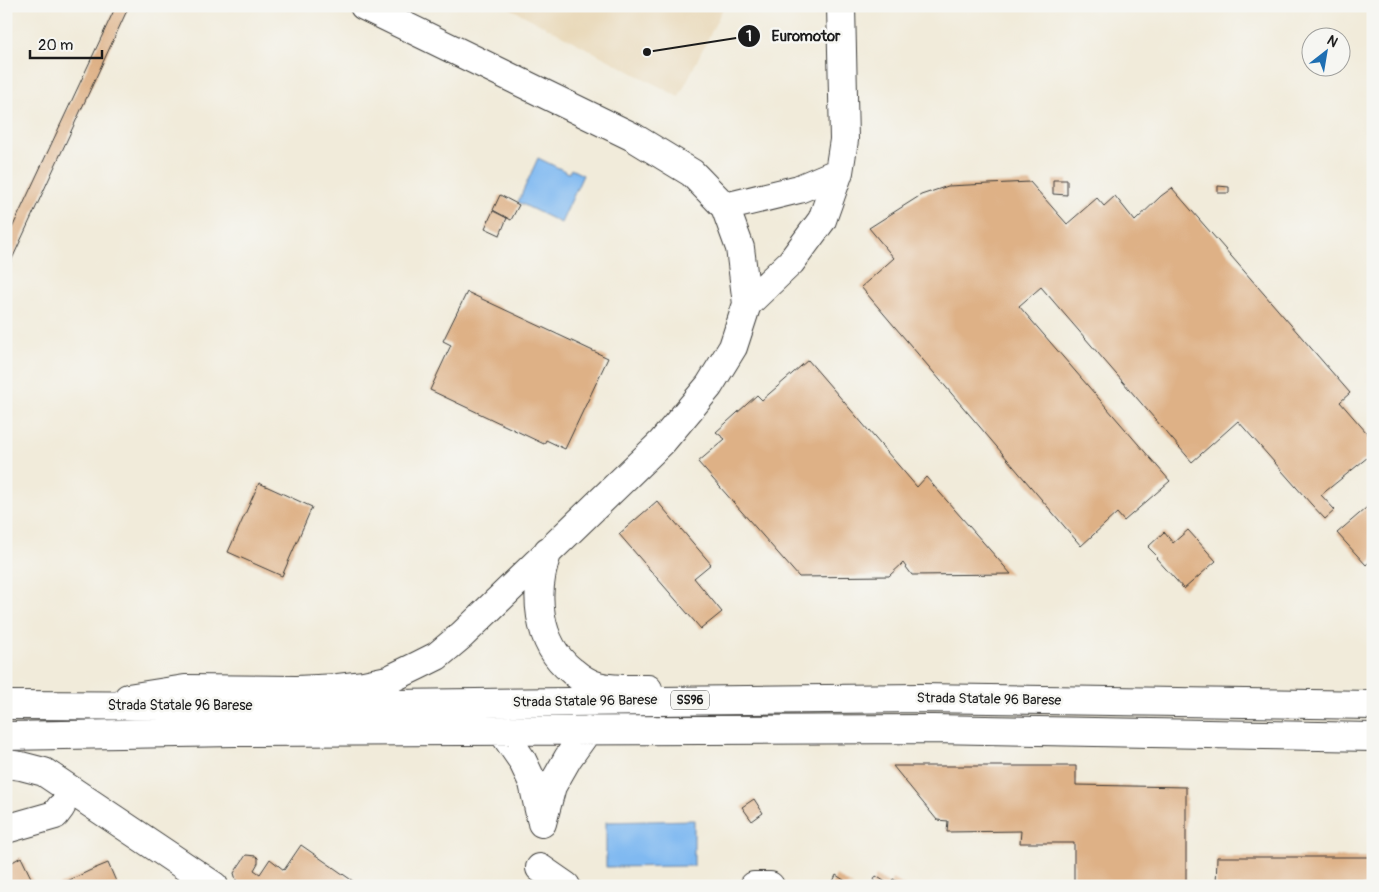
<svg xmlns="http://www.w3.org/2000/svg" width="1379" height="892" font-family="Pangolin,sans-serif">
	<rect width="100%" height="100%" fill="#f6f6f2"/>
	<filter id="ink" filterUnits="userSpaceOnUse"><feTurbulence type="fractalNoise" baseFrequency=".02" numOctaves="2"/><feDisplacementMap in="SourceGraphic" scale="10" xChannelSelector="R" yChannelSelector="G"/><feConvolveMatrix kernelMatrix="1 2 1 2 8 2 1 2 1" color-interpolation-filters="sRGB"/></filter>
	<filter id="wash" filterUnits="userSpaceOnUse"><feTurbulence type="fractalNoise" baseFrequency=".0096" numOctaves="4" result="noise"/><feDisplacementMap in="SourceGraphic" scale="20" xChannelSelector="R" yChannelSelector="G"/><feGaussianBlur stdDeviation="1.12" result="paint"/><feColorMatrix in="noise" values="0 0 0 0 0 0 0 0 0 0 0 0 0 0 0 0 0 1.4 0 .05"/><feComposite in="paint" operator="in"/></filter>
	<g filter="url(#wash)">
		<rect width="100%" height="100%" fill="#f1ebda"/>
		<path fill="#e9d9ba" d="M 506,6 L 724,6 L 679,97 Z"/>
		<path fill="#80b9f1" stroke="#4e6a86" d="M 538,158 L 569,173 L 571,169 L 583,175 L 561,223 L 518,202 Z
			M 694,820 L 694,866 L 606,867 L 606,822 Z"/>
		<g id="blocks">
			<path fill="#deb186" d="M 116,6 L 129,6 L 6,272 L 6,241 Z
				M 1053,180 L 1067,180 L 1067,195 L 1053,194 Z
				M 1030,182 L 1067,224 L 1097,198 L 1104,206 L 1115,196 L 1135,221 L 1161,196 L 1172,188 L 1350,393 L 1340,402 L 1373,440 L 1373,453 L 1321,495 L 1335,510 L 1325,519 L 1311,504 L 1238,421 L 1192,462 L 1041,287 L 1019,306 L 1170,481 L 1124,521 L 1117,513 L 1081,546 L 861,287 L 894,258 L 869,228 L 921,195 L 948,186 Z
				M 1218,186 L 1229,187 L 1229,193 L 1218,193 Z
				M 500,195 L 519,205 L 511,220 L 493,210 Z
				M 493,211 L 507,218 L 500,235 L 485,228 Z
				M 467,292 L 608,358 L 565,449 L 546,440 L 544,444 L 430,390 L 451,345 L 443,341 Z
				M 808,360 L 917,487 L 926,477 L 1011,574 L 912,575 L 903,563 L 889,576 L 799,577 L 698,462 L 725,439 L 716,432 L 757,395 L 762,400 Z
				M 259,483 L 312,507 L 282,576 L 228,552 Z
				M 657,501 L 711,564 L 694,578 L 722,612 L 701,629 L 619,534 Z
				M 1373,502 L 1373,559 L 1366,565 L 1337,533 Z
				M 1188,530 L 1216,561 L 1184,589 L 1156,558 L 1158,557 L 1148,547 L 1164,532 L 1173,543 Z
				M 893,766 L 1076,766 L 1076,785 L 1186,787 L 1186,886 L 1074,886 L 1074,843 L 1020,843 L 1021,831 L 947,832 L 948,821 L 937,820 Z
				M 754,799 L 763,813 L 752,821 L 742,807 Z
				M 301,845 L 360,886 L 242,886 L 236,880 L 234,873 L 246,855 L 256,856 L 258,858 L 258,863 L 254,870 L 260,874 L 270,859 L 284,870 Z
				M 21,857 L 35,886 L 6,886 L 6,858 L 9,864 Z
				M 1217,857 L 1373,857 L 1373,886 L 1216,886 Z
				M 108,863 L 118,886 L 57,886 L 91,870 Z
				M 836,875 L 853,886 L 831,886 Z
				M 876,876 L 890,885 L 893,879 L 905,886 L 871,886 Z"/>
		</g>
	</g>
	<g filter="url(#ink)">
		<use href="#blocks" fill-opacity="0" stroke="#3c3b38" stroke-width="1"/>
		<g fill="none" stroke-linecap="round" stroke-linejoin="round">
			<g stroke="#3c3b38" stroke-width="30">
				<path id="minor" d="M 839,172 L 844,140 L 841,6
					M 725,207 L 799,189 L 839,172 L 822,220 L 791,262 L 747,304
					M 548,551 C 533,591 536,643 572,671 C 579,677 589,684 598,686 C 614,690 632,689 648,689
					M 128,698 L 185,689 L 296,690 L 338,688 L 364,685 L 388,680 L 417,666 L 437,656 L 462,635 L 662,442 L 709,386 L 733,347 L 747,304 L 740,248 L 725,207 L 692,173 L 633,137 L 364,6
					M 6,764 L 21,766 L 44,772 L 214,886
					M 6,829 L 55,815 L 61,807
					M 540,868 L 566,886
					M 754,886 L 770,886"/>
			</g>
			<g stroke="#3c3b38" stroke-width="30">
				<path id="major" d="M 6,705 L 219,706 L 920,698 L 1373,705
					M 502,731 L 522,760 L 533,783 L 541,819
					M 6,736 L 235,732 L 933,729 L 1373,737
					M 542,823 L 552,786 L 568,758 L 588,730"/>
			</g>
			<use href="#minor" stroke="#fff" stroke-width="28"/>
			<use href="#major" stroke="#fff" stroke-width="28"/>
		</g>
	</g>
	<g text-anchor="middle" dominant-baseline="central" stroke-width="5" stroke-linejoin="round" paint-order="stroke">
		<rect fill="#f6f6f2" stroke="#5d5d5c" stroke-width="1" x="671" y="690.5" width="38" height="19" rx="4"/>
		<g font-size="12" font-weight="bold" fill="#1c1c1c">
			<text x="690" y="700">SS96</text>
		</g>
		<g font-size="14" fill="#1c1c1c" stroke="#f6f6f2">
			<text transform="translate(989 699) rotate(1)">Strada Statale 96 Barese</text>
			<text transform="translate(585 701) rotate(-1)">Strada Statale 96 Barese</text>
			<text x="180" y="705">Strada Statale 96 Barese</text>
		</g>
	</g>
	<path fill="none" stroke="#1c1c1c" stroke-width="2" d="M647 52L749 36"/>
	<g fill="#1c1c1c" stroke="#f6f6f2" stroke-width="2">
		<circle cx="647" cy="52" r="5"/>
		<circle cx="749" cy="36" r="12"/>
	</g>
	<g font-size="15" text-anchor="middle" font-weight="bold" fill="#fff">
		<text x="749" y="41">1</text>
	</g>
	<g font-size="15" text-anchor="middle" font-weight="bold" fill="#1c1c1c" stroke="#f6f6f2" stroke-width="5" stroke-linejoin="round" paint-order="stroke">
		<text x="806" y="41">Euromotor</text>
	</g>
	<rect width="1379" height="892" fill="none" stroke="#f6f6f2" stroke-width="25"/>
	<g transform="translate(1326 52) rotate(31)"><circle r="24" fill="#f6f6f2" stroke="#9f9f9c"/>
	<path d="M0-4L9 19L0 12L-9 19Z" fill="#1f6fb2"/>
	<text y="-8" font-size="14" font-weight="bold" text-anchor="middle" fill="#1c1c1c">N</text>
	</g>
	<path d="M30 50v8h72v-8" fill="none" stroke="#1c1c1c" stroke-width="2.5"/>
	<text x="38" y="50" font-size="15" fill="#1c1c1c" stroke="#f6f6f2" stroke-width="4" paint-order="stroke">20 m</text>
</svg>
